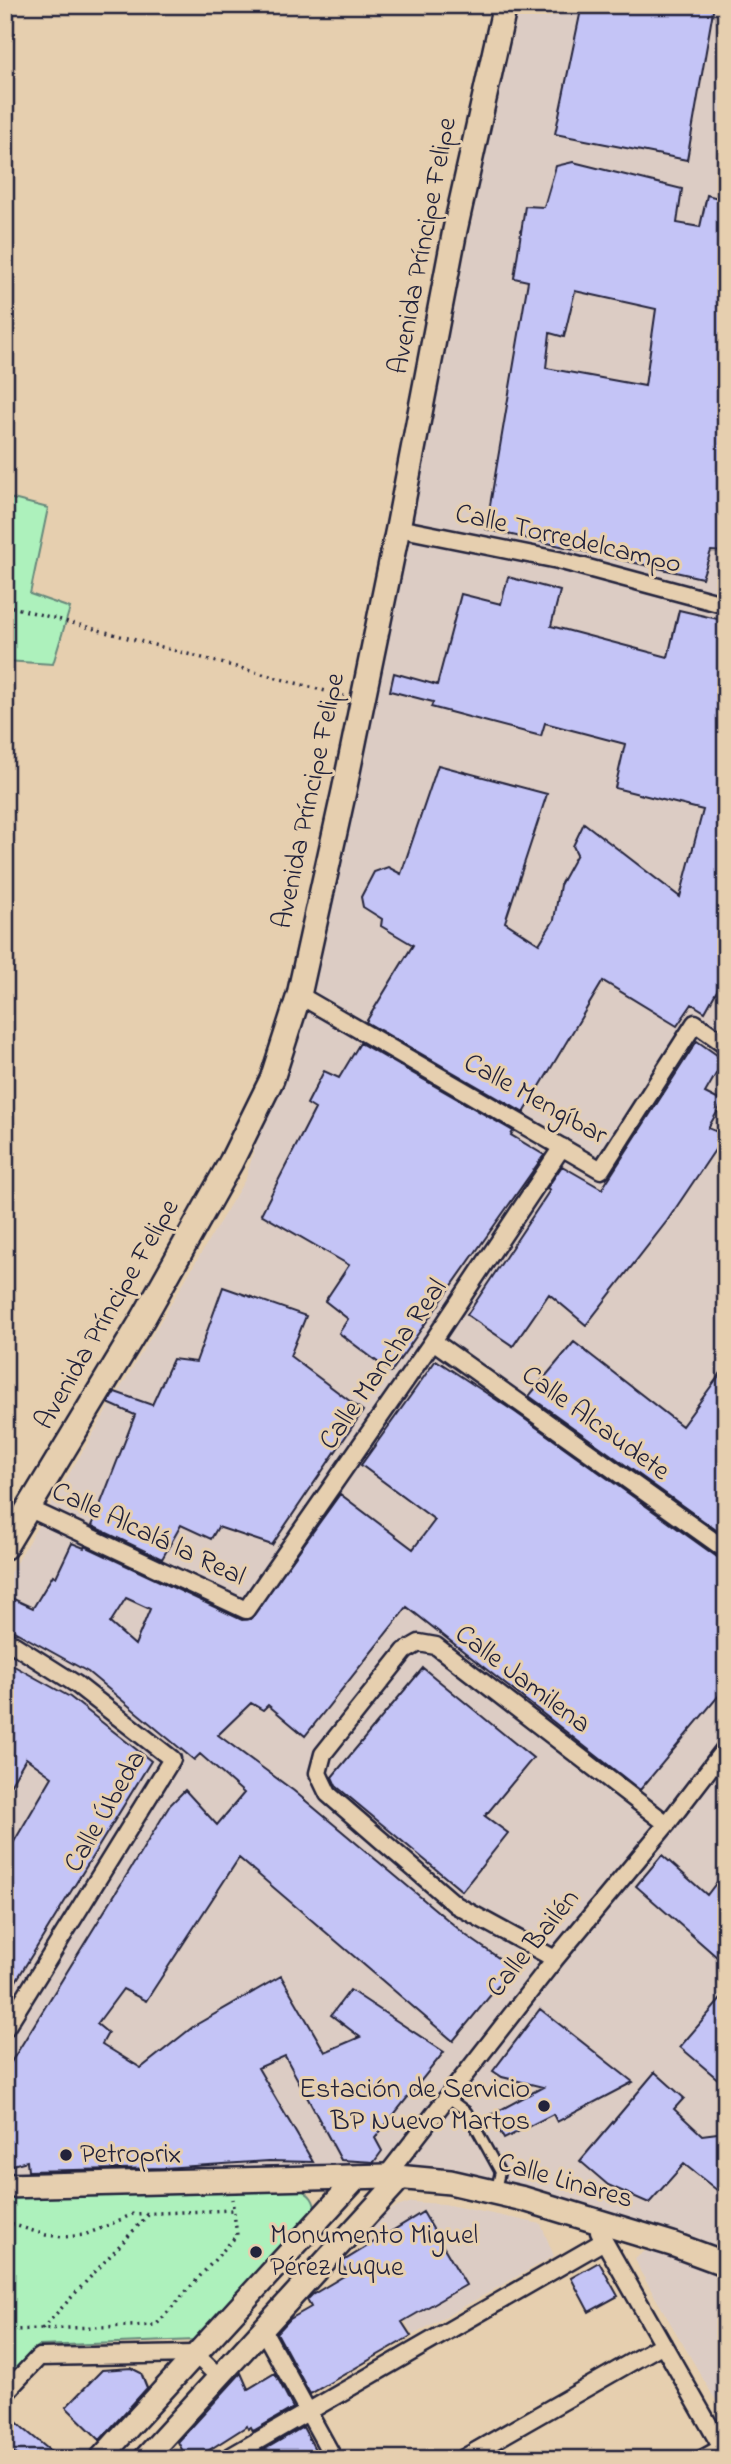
<svg xmlns="http://www.w3.org/2000/svg" width="731" height="2464" font-family="'Indie Flower',sans-serif">
	<rect width="100%" height="100%" fill="#e6cfaf"/>
	<filter id="ink" filterUnits="userSpaceOnUse"><feTurbulence type="fractalNoise" baseFrequency=".0143" numOctaves="2"/><feDisplacementMap in="SourceGraphic" scale="14" xChannelSelector="R" yChannelSelector="G"/><feConvolveMatrix kernelMatrix="1 2 1 2 8 2 1 2 1" color-interpolation-filters="sRGB"/></filter>
	<g filter="url(#ink)">
		<path fill="#dcccc4" d="M 515,5 L 726,5 L 726,2418 L 640,2271 L 635,2258 L 647,2250 L 598,2231 L 494,2199 L 431,2188 L 373,2185 L 5,2196 L 5,1581 L 246,1178 L 299,995 L 409,532 Z
			M 412,2202 L 444,2204 L 541,2224 L 554,2256 L 413,2335 L 359,2241 L 381,2216 L 394,2208 Z"/>
		<path fill="#adf1bc" stroke="#688a7c" stroke-width="2" d="M 5,497 L 48,508 L 30,594 L 70,608 L 53,664 L 5,661 Z
			M 296,2187 C 311,2194 316,2200 316,2217 L 196,2340 L 39,2346 L 5,2382 L 5,2196 Z"/>
		<path fill="#c4c4f6" stroke="#22223b" stroke-width="2" fill-rule="evenodd" d="M 582,5 L 714,5 L 687,160 L 555,134 Z
			M 573,162 L 682,189 L 677,223 L 700,227 L 707,195 L 726,200 L 726,552 L 711,551 L 702,578 L 486,529 L 528,281 L 514,278 L 525,206 L 544,207 L 556,166 ZM 575,291 L 656,309 L 645,386 L 546,368 L 550,333 L 564,337 Z
			M 508,577 L 560,591 L 551,626 L 668,657 L 679,610 L 726,621 L 726,971 L 724,978 L 705,1012 L 692,1004 L 677,1026 L 603,981 L 524,1113 L 366,1022 L 413,945 L 381,926 L 382,919 L 363,907 L 361,897 L 374,872 L 388,867 L 401,874 L 438,765 L 547,794 L 505,922 L 539,944 L 554,920 L 560,885 L 577,854 L 573,846 L 584,823 L 680,897 L 703,810 L 615,788 L 625,744 L 545,723 L 541,736 L 431,707 L 433,702 L 390,691 L 394,673 L 437,685 L 461,594 L 501,604 Z
			M 697,1041 L 724,1060 L 705,1093 L 723,1102 L 708,1128 L 725,1135 L 667,1221 L 586,1325 L 549,1294 L 513,1346 L 467,1315 L 550,1190 L 547,1188 L 562,1166 L 602,1189 Z
			M 360,1043 L 513,1131 L 511,1135 L 544,1155 L 391,1372 L 339,1333 L 348,1319 L 325,1301 L 349,1265 L 261,1214 L 315,1109 L 307,1104 L 324,1071 L 339,1078 Z
			M 223,1287 L 306,1316 L 290,1356 L 363,1411 L 272,1545 L 218,1527 L 211,1539 L 181,1525 L 162,1559 L 92,1526 L 135,1415 L 108,1403 L 115,1392 L 152,1405 L 173,1359 L 196,1362 Z
			M 574,1342 L 682,1426 L 726,1366 L 726,1537 L 529,1396 Z
			M 436,1360 L 515,1412 L 720,1559 L 726,1560 L 726,1687 L 640,1790 L 407,1607 L 305,1736 L 268,1705 L 263,1710 L 251,1703 L 218,1735 L 294,1791 L 467,1936 L 513,1968 L 453,2041 L 239,1858 L 146,2001 L 123,1989 L 97,2024 L 108,2033 L 102,2044 L 141,2068 L 194,2026 L 281,1976 L 325,2052 L 360,2037 L 331,2015 L 350,1990 L 444,2052 L 375,2138 L 382,2151 L 374,2162 L 341,2160 L 285,2056 L 258,2068 L 313,2162 L 269,2161 L 164,2168 L 28,2171 L 27,2161 L 5,2167 L 5,2072 L 170,1805 L 185,1790 L 217,1825 L 244,1793 L 200,1754 L 194,1760 L 88,1672 L 5,1626 L 5,1595 L 33,1608 L 53,1575 L 56,1577 L 72,1543 L 84,1548 L 85,1546 L 242,1620 L 250,1619 L 340,1494 L 413,1549 L 435,1520 L 361,1465 ZM 126,1598 L 150,1609 L 135,1645 L 110,1623 Z
			M 5,1661 L 70,1697 L 151,1761 L 5,1999 L 5,1857 L 52,1777 L 26,1758 L 5,1794 Z
			M 423,1668 L 533,1758 L 485,1816 L 508,1833 L 462,1891 L 336,1786 L 332,1777 Z
			M 662,1855 L 707,1895 L 726,1870 L 726,1965 L 636,1886 Z
			M 726,1993 L 726,2086 L 680,2047 Z
			M 540,2009 L 633,2082 L 557,2122 L 553,2114 L 504,2139 L 491,2115 L 543,2087 L 502,2077 L 493,2071 Z
			M 655,2072 L 684,2098 L 674,2109 L 702,2135 L 726,2132 L 726,2182 L 718,2191 L 684,2164 L 649,2203 L 608,2185 L 580,2161 Z
			M 423,2212 L 466,2285 L 402,2322 L 411,2336 L 310,2394 L 277,2333 L 290,2319 L 311,2307 L 307,2300 L 312,2295 L 347,2274 L 342,2262 Z
			M 599,2262 L 618,2296 L 589,2312 L 571,2278 Z
			M 131,2368 L 141,2373 L 147,2388 L 100,2440 L 66,2407 L 102,2370 Z
			M 241,2373 L 248,2389 L 275,2373 L 293,2408 L 253,2431 L 251,2427 L 248,2429 L 247,2426 L 195,2459 L 187,2459 L 178,2442 Z
			M 5,2411 L 24,2429 L 60,2459 L 21,2459 L 5,2444 Z
			M 303,2427 L 320,2459 L 265,2459 L 262,2451 Z"/>
		<g fill="none" stroke-linecap="round" stroke-linejoin="round">
			<g stroke="#22223b" stroke-width="13">
				<path id="service" d="M 447,2097 L 467,2112 L 500,2172 L 496,2189"/>
			</g>
			<g stroke="#22223b" stroke-width="21">
				<path id="minor" d="M 398,528 L 558,560 L 726,605
					M 299,995 L 601,1170 L 695,1023 L 726,1045
					M 433,1341 L 726,1550
					M 28,1508 L 246,1610 L 433,1341 L 562,1147
					M 5,1639 L 76,1684 L 172,1759 L 5,2029
					M 555,1959 L 456,1905 L 328,1794 L 318,1773 L 323,1754 L 405,1651 L 419,1643 L 436,1646 L 667,1824
					M 386,2176 L 555,1959 L 667,1824 L 726,1747
					M 599,2232 L 726,2455
					M 262,2328 L 334,2459
					M 5,2393 L 39,2357 L 195,2354 L 218,2376
					M 226,2459 L 604,2241
					M 462,2459 L 663,2344
					M 702,2459 L 722,2448"/>
			</g>
			<g stroke="#22223b" stroke-width="26">
				<path id="tertiary" d="M 100,2459 L 359,2176
					M 144,2459 L 400,2179"/>
			</g>
			<g stroke="#22223b" stroke-width="28">
				<path id="secondary" d="M 5,1547 L 144,1317 L 231,1162 L 272,1079 L 299,995 L 344,791 L 398,528 L 455,230 L 505,5
					M 5,2186 L 386,2176 L 450,2182 L 524,2199 L 672,2244 L 726,2264"/>
			</g>
			<path stroke="#22223b" stroke-width="3.5" stroke-dasharray="2 5" stroke-linecap="butt" d="M 5,605 L 344,696
				M 5,2222 L 46,2235 L 64,2237 L 84,2235 L 102,2228 L 133,2214 L 233,2210
				M 5,2327 L 13,2330 L 156,2325 L 237,2235 L 232,2199
				M 42,2329 L 149,2214"/>
			<use href="#service" stroke="#e6cfaf" stroke-width="8"/>
			<use href="#minor" stroke="#e6cfaf" stroke-width="16"/>
			<use href="#tertiary" stroke="#e6cfaf" stroke-width="21"/>
			<use href="#secondary" stroke="#e6cfaf" stroke-width="23"/>
		</g>
	</g>
	<g fill="#22223b" stroke="#e6cfaf" stroke-width="2.5">
		<circle cx="544" cy="2106" r="7"/>
		<circle cx="66" cy="2155" r="7"/>
		<circle cx="256" cy="2252" r="7"/>
	</g>
	<g text-anchor="middle" dominant-baseline="central" stroke-width="6" stroke-linejoin="round" paint-order="stroke">
		<g font-size="28" fill="#22223b" stroke="#e6cfaf">
			<text transform="translate(424 246) rotate(-79)">Avenida Príncipe Felipe</text>
			<text transform="translate(568 540) rotate(13)">Calle Torredelcampo</text>
			<text transform="translate(310 801) rotate(-78)">Avenida Príncipe Felipe</text>
			<text transform="translate(535 1100) rotate(29)">Calle Mengíbar</text>
			<text transform="translate(108 1315) rotate(-60)">Avenida Príncipe Felipe</text>
			<text transform="translate(384 1365) rotate(-55)">Calle Mancha Real</text>
			<text transform="translate(595 1424) rotate(36)">Calle Alcaudete</text>
			<text transform="translate(148 1535) rotate(25)">Calle Alcalá la Real</text>
			<text transform="translate(522 1680) rotate(37)">Calle Jamilena</text>
			<text transform="translate(106 1812) rotate(-60)">Calle Úbeda</text>
			<text transform="translate(534 1944) rotate(-51)">Calle Bailén</text>
			<text transform="translate(565 2182) rotate(16)">Calle Linares</text>
		</g>
		<g font-size="28" fill="#22223b" stroke="#e6cfaf" text-anchor="start">
			<text x="530" y="2090" text-anchor="end">Estación de Servicio<tspan x="530" dy="32">BP Nuevo Martos</tspan></text>
			<text x="80" y="2155">Petroprix</text>
			<text x="270" y="2236">Monumento Miguel<tspan x="270" dy="32">Pérez Luque</tspan></text>
		</g>
	</g>
	<rect width="731" height="2464" fill="none" stroke="#e6cfaf" stroke-width="28"/>
	<rect x="14" y="14" width="703" height="2436" fill="none" stroke="#22223b" stroke-width="2.5" filter="url(#ink)"/>
</svg>
